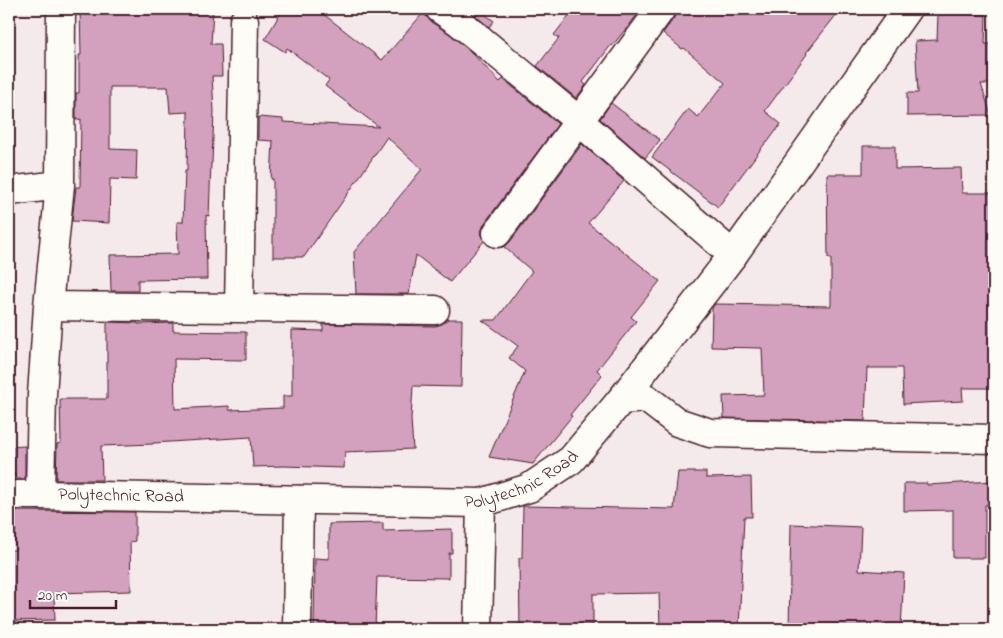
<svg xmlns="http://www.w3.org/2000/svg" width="1003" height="638" font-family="'Indie Flower',sans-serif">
	<rect width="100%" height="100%" fill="#f5eaeb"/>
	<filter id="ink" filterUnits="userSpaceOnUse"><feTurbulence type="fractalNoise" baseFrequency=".02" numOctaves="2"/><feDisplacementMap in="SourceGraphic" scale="10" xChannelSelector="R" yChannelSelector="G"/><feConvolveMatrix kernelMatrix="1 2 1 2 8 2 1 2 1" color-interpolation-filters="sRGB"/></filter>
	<g filter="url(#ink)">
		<path fill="#d3a1bd" stroke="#4a1f2b" d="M 80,9 L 213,9 L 211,44 L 221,44 L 222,76 L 212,76 L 214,111 L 212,163 L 211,163 L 209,216 L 206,215 L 207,279 L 138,280 L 138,291 L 111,291 L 110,255 L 178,254 L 177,222 L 183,222 L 185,171 L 187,171 L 188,112 L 170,113 L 168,87 L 110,87 L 110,149 L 137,150 L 136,180 L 110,179 L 109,223 L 72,221 L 76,187 L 80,187 L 81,119 L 76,120 L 76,93 L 79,93 L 79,55 L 81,55 Z
			M 283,9 L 317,9 L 382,60 L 425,11 L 426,16 L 431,22 L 450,34 L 470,51 L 500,82 L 503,79 L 558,124 L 484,224 L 481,232 L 484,241 L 450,282 L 416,255 L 409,294 L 356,294 L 354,252 L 422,169 L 387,137 L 304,257 L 273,257 L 273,179 L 271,179 L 273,141 L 258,140 L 258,117 L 283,119 L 283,122 L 379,127 L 325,86 L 329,80 L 287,48 L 285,52 L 265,39 Z
			M 467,9 L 478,9 L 494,21 L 489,27 Z
			M 574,9 L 642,9 L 612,46 L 611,45 L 583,82 L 586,85 L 576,98 L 537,66 L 559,38 L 554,35 Z
			M 676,9 L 841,9 L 806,53 L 807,54 L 765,111 L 781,124 L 767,143 L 766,142 L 718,207 L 652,157 L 688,109 L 698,117 L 725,83 L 684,48 L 682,49 L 663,33 L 674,18 Z
			M 938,14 L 986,15 L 985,44 L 994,44 L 994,84 L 981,84 L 991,115 L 907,116 L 907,93 L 918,93 L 915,41 L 937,40 Z
			M 611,103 L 660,140 L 645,158 L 600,119 Z
			M 582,144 L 624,181 L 588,223 L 660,281 L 631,317 L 636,321 L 597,370 L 602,375 L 570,415 L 572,416 L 533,464 L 489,457 L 525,371 L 509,358 L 518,346 L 482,320 L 496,320 L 532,271 L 504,247 L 510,242 Z
			M 863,146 L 895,146 L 895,169 L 961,168 L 962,193 L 994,193 L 994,388 L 962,388 L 963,401 L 903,404 L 902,368 L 867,368 L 865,421 L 724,418 L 723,396 L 764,395 L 762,348 L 711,347 L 712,308 L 715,304 L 831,306 L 831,258 L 828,258 L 827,174 L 863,174 Z
			M 448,319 L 462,319 L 461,387 L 413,386 L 411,419 L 413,449 L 345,452 L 344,468 L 283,466 L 253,467 L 251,437 L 153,443 L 153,444 L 101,446 L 102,480 L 56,480 L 57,444 L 61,443 L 60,399 L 107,399 L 107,322 L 138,323 L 138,324 L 173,323 L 173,331 L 246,332 L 246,360 L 174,359 L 175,409 L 229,406 L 229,410 L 283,408 L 283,396 L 292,396 L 292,330 L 323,331 L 323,324 L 435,326 L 442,324 Z
			M 25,446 L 25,479 L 15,479 L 15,474 L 9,474 L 9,447 Z
			M 678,472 L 706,472 L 706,478 L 751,477 L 752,517 L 744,517 L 739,629 L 660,629 L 659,593 L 593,594 L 593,625 L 544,626 L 544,629 L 520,629 L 519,558 L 522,558 L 523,506 L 674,509 Z
			M 994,481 L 994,504 L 985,505 L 985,558 L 953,558 L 953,510 L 904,511 L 904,483 L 927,483 L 927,485 Z
			M 15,511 L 135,512 L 135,541 L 130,542 L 131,591 L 54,593 L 55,620 L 9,621 L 9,550 L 15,550 Z
			M 383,523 L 383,531 L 452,529 L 452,553 L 449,553 L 449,578 L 377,577 L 375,629 L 314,629 L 315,558 L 329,559 L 329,524 Z
			M 791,524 L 861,527 L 859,570 L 904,573 L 901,629 L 789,629 Z"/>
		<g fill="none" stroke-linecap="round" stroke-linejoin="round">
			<g stroke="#4a1f2b" stroke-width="31">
				<path id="street" d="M 440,9 L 459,22 L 579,121 L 733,255
					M 9,191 L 60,185
					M 497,233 L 661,9
					M 48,306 L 435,310
					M 239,308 L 244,21
					M 40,495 L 42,395 L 48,306 L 60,185 L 61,9
					M 297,629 L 299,500
					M 478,629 L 481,503"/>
			</g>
			<g stroke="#4a1f2b" stroke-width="31">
				<g id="secondary">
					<path d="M 621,400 L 733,255 L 907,9"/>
					<path id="s1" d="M 9,495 L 40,495 L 481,503 L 529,488 L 571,460 L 621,400 L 646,398 L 677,422 L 710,433 L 994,439"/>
				</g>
			</g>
			<use href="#street" stroke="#fdfcf7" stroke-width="28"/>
			<use href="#secondary" stroke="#fdfcf7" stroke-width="28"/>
		</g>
	</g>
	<g text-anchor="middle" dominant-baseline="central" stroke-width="5" stroke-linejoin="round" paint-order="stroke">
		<g font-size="18" fill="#4a1f2b" stroke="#fdfcf7">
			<text stroke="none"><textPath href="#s1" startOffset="518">Polytechnic Road</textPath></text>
			<text stroke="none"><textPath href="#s1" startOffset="112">Polytechnic Road</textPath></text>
		</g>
	</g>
	<rect width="1003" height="638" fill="none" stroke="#fdfcf7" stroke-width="30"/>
	<rect x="15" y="15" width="973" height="608" fill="none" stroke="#4a1f2b" stroke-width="2" filter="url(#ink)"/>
	<path d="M30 600v8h86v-8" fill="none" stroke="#4a1f2b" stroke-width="2.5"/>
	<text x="38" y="600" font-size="15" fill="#4a1f2b" stroke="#fdfcf7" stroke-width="4" paint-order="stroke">20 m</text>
</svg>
